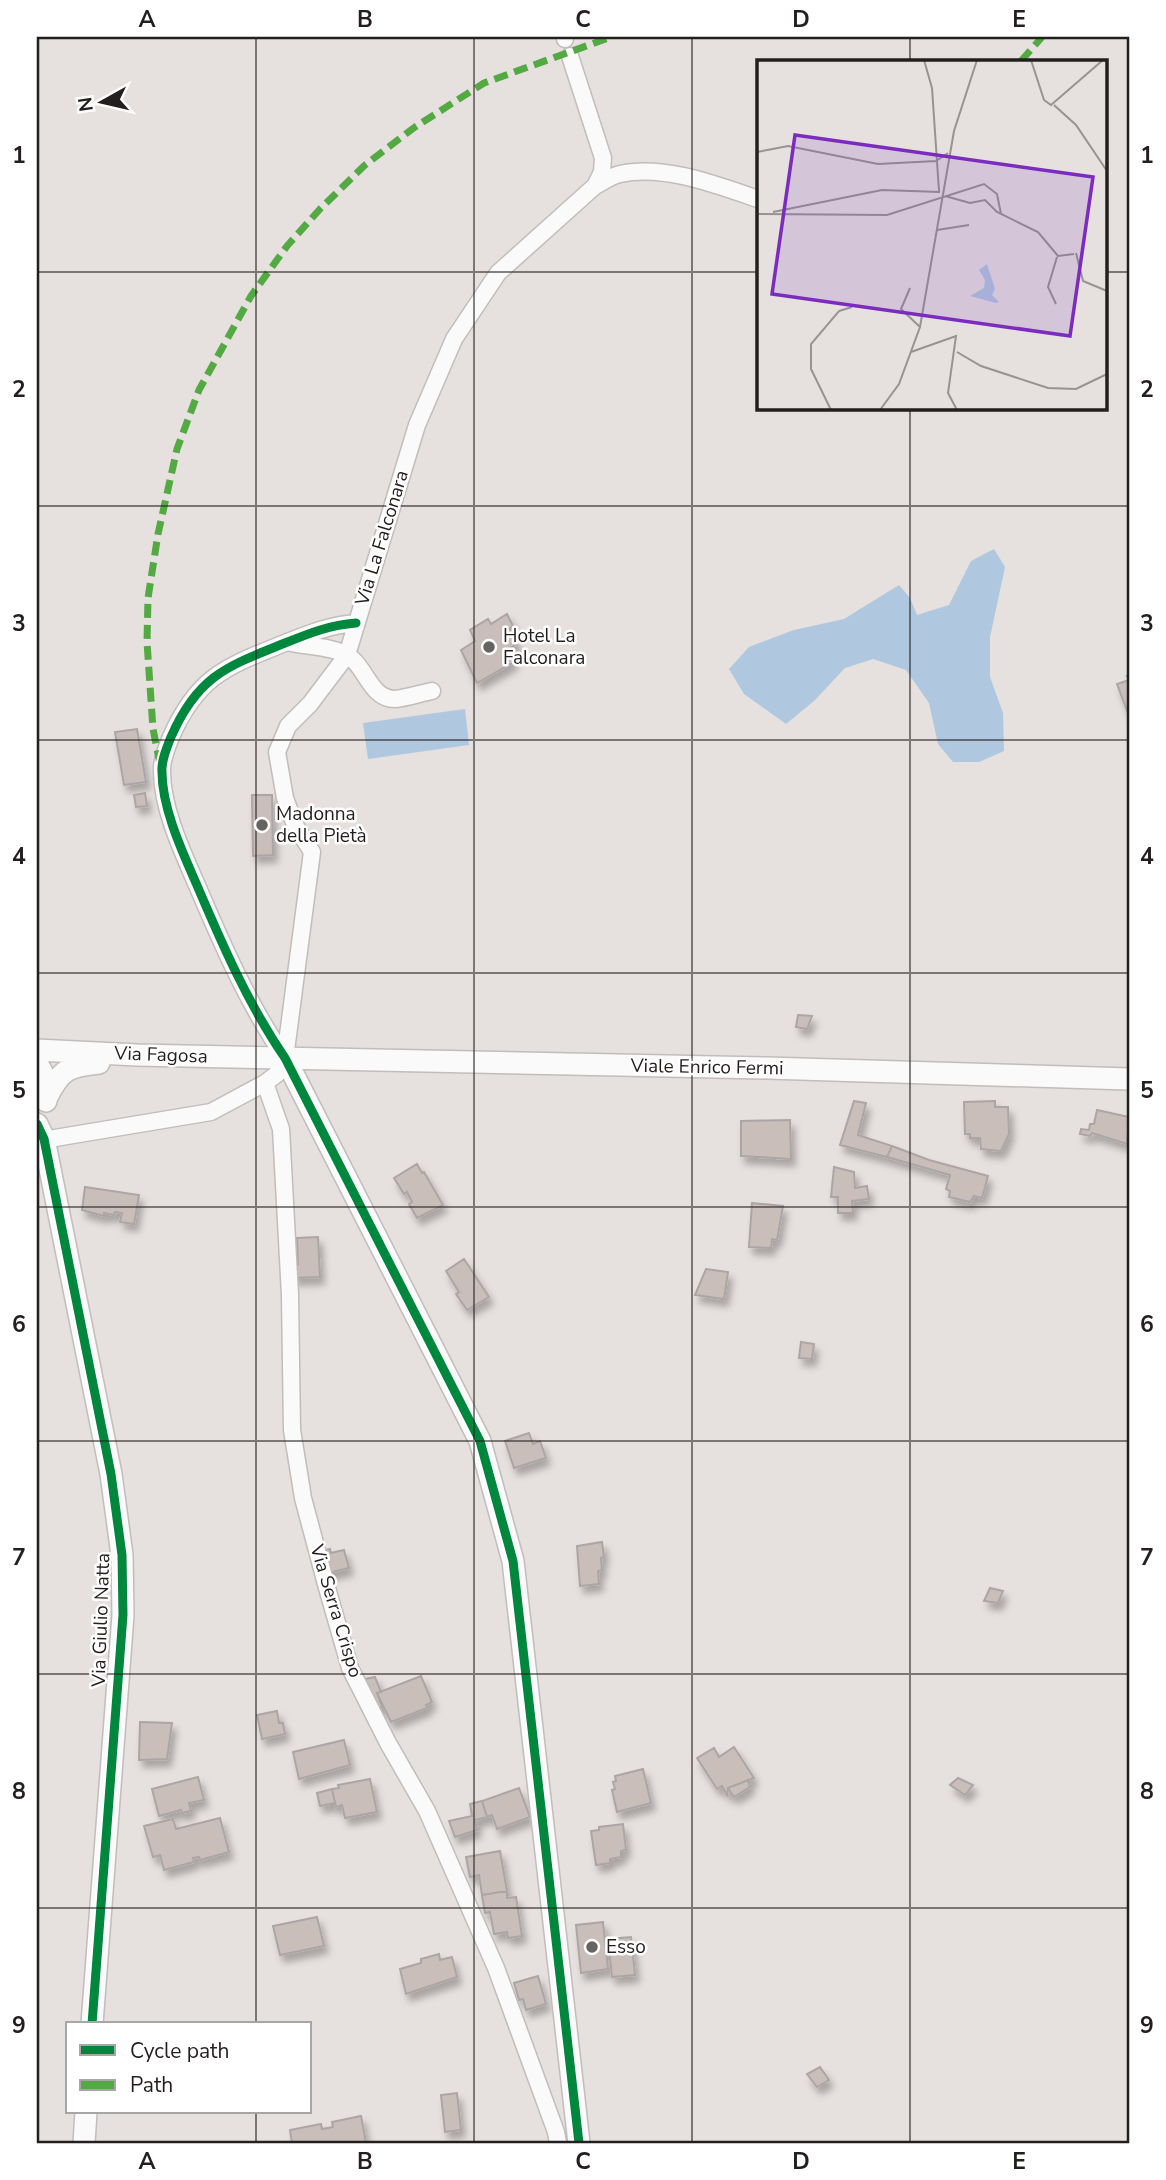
<svg xmlns="http://www.w3.org/2000/svg" width="1166" height="2180" font-family="'Nunito Sans',sans-serif">
	<defs>
		<filter id="shadow"><feDropShadow dx="4" dy="7" stdDeviation="3.5" flood-color="#0004"/></filter>
	</defs>
	<rect width="100%" height="100%" fill="#e6e0de"/>
	<path fill="#afc7df" d="M 994,549 L 1005,567 L 990,637 L 990,677 L 1003,713 L 1004,751 L 979,762 L 953,762 L 938,744 L 929,703 L 906,670 L 873,659 L 845,668 L 814,701 L 786,724 L 744,694 L 729,669 L 749,647 L 794,630 L 844,619 L 899,585 L 910,598 L 917,615 L 949,605 L 971,561 Z
		M 465,709 L 469,745 L 368,759 L 363,723 Z"/>
	<path fill="#cabeba" stroke="#aba6a5" stroke-width="2" filter="url(#shadow)" d="M 507,614 L 513,626 L 509,629 L 517,644 L 507,650 L 514,662 L 477,683 L 461,650 L 475,641 L 470,630 L 488,619 L 491,624 Z
		M 1127,676 L 1129,676 L 1129,716 L 1117,684 L 1129,680 Z
		M 137,729 L 146,782 L 124,785 L 115,732 Z
		M 145,793 L 147,806 L 136,807 L 134,795 Z
		M 252,795 L 272,795 L 273,855 L 253,856 Z
		M 798,1015 L 812,1016 L 807,1029 L 796,1027 Z
		M 854,1101 L 866,1103 L 858,1135 L 892,1146 L 887,1157 L 840,1145 Z
		M 995,1101 L 995,1107 L 1008,1107 L 1009,1134 L 1001,1151 L 981,1149 L 980,1138 L 970,1138 L 970,1134 L 965,1134 L 964,1102 Z
		M 1097,1110 L 1129,1117 L 1127,1144 L 1092,1133 L 1090,1136 L 1080,1134 L 1081,1129 L 1089,1130 L 1090,1124 L 1094,1124 Z
		M 790,1120 L 791,1159 L 741,1156 L 741,1121 Z
		M 892,1146 L 929,1160 L 988,1176 L 982,1198 L 974,1196 L 970,1202 L 949,1197 L 950,1191 L 946,1189 L 950,1175 L 887,1157 Z
		M 417,1164 L 422,1173 L 424,1172 L 443,1205 L 417,1218 L 409,1204 L 412,1202 L 407,1192 L 404,1194 L 394,1178 Z
		M 834,1167 L 854,1172 L 855,1188 L 867,1186 L 869,1199 L 852,1201 L 853,1213 L 838,1213 L 838,1197 L 831,1197 Z
		M 85,1187 L 139,1195 L 134,1224 L 120,1222 L 122,1213 L 115,1212 L 114,1215 L 104,1213 L 104,1216 L 82,1210 Z
		M 752,1203 L 783,1206 L 777,1240 L 772,1239 L 771,1248 L 749,1247 Z
		M 318,1237 L 320,1277 L 293,1278 L 292,1265 L 298,1265 L 297,1238 Z
		M 464,1259 L 489,1297 L 467,1310 L 456,1294 L 459,1292 L 446,1271 Z
		M 706,1269 L 728,1272 L 724,1299 L 695,1295 Z
		M 801,1342 L 814,1344 L 812,1359 L 799,1358 Z
		M 529,1433 L 533,1444 L 540,1441 L 546,1458 L 514,1468 L 505,1441 Z
		M 602,1542 L 604,1557 L 601,1558 L 602,1570 L 598,1571 L 599,1584 L 580,1586 L 577,1546 Z
		M 330,1549 L 331,1553 L 344,1550 L 349,1568 L 324,1574 L 318,1552 Z
		M 990,1588 L 1003,1591 L 998,1603 L 984,1601 Z
		M 421,1676 L 432,1702 L 426,1705 L 427,1708 L 391,1722 L 377,1693 Z
		M 375,1677 L 381,1692 L 377,1693 L 382,1707 L 372,1710 L 360,1680 Z
		M 277,1711 L 279,1723 L 283,1723 L 285,1734 L 262,1739 L 257,1715 Z
		M 140,1722 L 172,1723 L 167,1759 L 139,1760 Z
		M 344,1740 L 350,1765 L 299,1779 L 293,1752 Z
		M 734,1747 L 754,1778 L 728,1788 L 727,1795 L 722,1786 L 717,1789 L 697,1758 L 714,1748 L 719,1757 Z
		M 643,1769 L 651,1803 L 617,1812 L 612,1790 L 615,1789 L 613,1782 L 616,1781 L 615,1776 Z
		M 198,1777 L 204,1800 L 189,1803 L 191,1811 L 182,1813 L 181,1810 L 159,1816 L 152,1789 Z
		M 958,1778 L 973,1785 L 965,1795 L 950,1785 Z
		M 370,1779 L 377,1812 L 345,1818 L 342,1805 L 336,1807 L 332,1789 L 339,1788 L 338,1785 Z
		M 748,1780 L 750,1787 L 734,1797 L 728,1788 Z
		M 519,1788 L 530,1817 L 497,1829 L 492,1815 L 487,1817 L 482,1801 Z
		M 332,1789 L 335,1803 L 320,1806 L 317,1793 Z
		M 482,1801 L 487,1817 L 475,1820 L 477,1830 L 455,1837 L 449,1821 L 472,1816 L 470,1804 Z
		M 220,1818 L 229,1852 L 200,1860 L 199,1857 L 193,1858 L 194,1862 L 164,1870 L 160,1855 L 153,1857 L 144,1826 L 173,1819 L 176,1829 Z
		M 623,1824 L 626,1850 L 621,1851 L 621,1857 L 610,1859 L 610,1863 L 596,1865 L 591,1831 L 599,1830 L 599,1827 Z
		M 500,1851 L 507,1891 L 482,1895 L 479,1875 L 470,1877 L 466,1857 Z
		M 507,1891 L 507,1898 L 516,1897 L 522,1936 L 508,1938 L 507,1932 L 494,1934 L 490,1912 L 485,1913 L 482,1895 Z
		M 317,1917 L 324,1946 L 280,1955 L 273,1926 Z
		M 603,1922 L 608,1969 L 581,1973 L 576,1925 Z
		M 631,1937 L 635,1975 L 612,1977 L 608,1939 Z
		M 439,1954 L 440,1960 L 452,1957 L 457,1977 L 406,1994 L 400,1969 L 421,1963 L 421,1959 Z
		M 538,1976 L 546,2004 L 526,2010 L 523,1999 L 519,2000 L 514,1983 Z
		M 820,2067 L 829,2080 L 817,2087 L 807,2074 Z
		M 457,2093 L 461,2130 L 445,2132 L 441,2095 Z
		M 361,2116 L 366,2143 L 292,2143 L 290,2130 L 321,2124 L 322,2129 L 333,2127 L 332,2122 Z"/>
	<g fill="none" stroke-linecap="round" stroke-linejoin="round">
		<g stroke="#c1bdbb" stroke-width="19">
			<path id="street" d="M 565,39 L 565,37
				M 595,186 C 603,182 611,176 620,174 C 663,164 717,185 758,199
				M 287,642 C 306,647 327,645 345,654 C 366,664 369,699 395,699 C 407,698 421,693 432,691
				M 285,1058 C 248,1004 222,944 196,883 C 182,851 162,808 162,772 C 161,761 167,747 171,737 C 198,675 228,666 285,643 C 310,633 330,625 356,623
				M 265,1083 L 281,1129 L 290,1295 L 292,1430 L 303,1498 L 327,1588 L 350,1668 L 388,1743 L 427,1811 L 496,1968 L 556,2132 L 558,2143
				M 37,1141 L 211,1112 L 265,1083 L 277,1074 L 285,1058 L 312,852 L 295,825 L 285,798 L 277,752 L 288,726 L 310,704 L 347,655 L 417,425 L 454,339 L 498,273 L 595,186 L 602,172 L 603,158 L 570,56"/>
		</g>
		<g stroke="#c1bdbb" stroke-width="24">
			<path id="secondary" d="M 37,1050 L 137,1055 L 767,1068 L 1129,1079
				M 285,1058 L 480,1441 L 513,1561 L 579,2143
				M 37,1063 L 42,1072 L 46,1101
				M 47,1097 C 61,1069 69,1066 99,1063
				M 37,1124 L 44,1139 L 111,1474 L 122,1555 L 123,1615 L 92,2024
				M 84,2143 L 86,2112"/>
		</g>
		<use href="#street" stroke="#fbfafa" stroke-width="16"/>
		<use href="#secondary" stroke="#fbfafa" stroke-width="21"/>
		<path stroke="#53aa43" stroke-width="7" stroke-dasharray="14 7" stroke-linecap="butt" d="M 1021,61 L 1042,37
			M 160,764 L 153,729 L 147,642 L 148,598 L 158,534 L 177,449 L 199,390 L 251,296 L 287,246 L 320,209 L 365,165 L 415,127 L 484,83 L 611,37"/>
		<g stroke="#fff" stroke-width="13">
			<path id="cycleway" d="M 356,623 C 330,625 310,633 285,643 C 228,666 198,675 171,737 C 167,747 161,761 162,772 C 162,808 182,851 196,883 C 222,944 248,1004 285,1058 L 480,1441 L 513,1561 L 579,2143
				M 37,1124 L 44,1139 L 111,1474 L 122,1555 L 123,1615 L 92,2024"/>
		</g>
		<use href="#cycleway" stroke="#00873e" stroke-width="9"/>
	</g>
	<path fill="none" stroke="#231f1e" stroke-width="2" stroke-opacity="0.55" d="M 256,37 L 256,2024M 474,37 L 474,2143M 692,37 L 692,2143M 910,37 L 910,61M 37,272 L 758,272M 1105,272 L 1129,272M 910,408 L 910,2143M 37,506 L 1129,506M 37,740 L 1129,740M 37,973 L 1129,973M 37,1207 L 1129,1207M 37,1441 L 1129,1441M 37,1674 L 1129,1674M 37,1908 L 1129,1908M 256,2112 L 256,2143"/>
	<g fill="#676361" stroke="#fff" stroke-width="2.5">
		<circle cx="489" cy="647" r="7"/>
		<circle cx="262" cy="825" r="7"/>
		<circle cx="592" cy="1947" r="7"/>
	</g>
	<g text-anchor="middle" dominant-baseline="central" stroke-width="5" stroke-linejoin="round" paint-order="stroke">
		<g font-size="19" fill="#231f1e" stroke="#fff">
			<text transform="translate(382 538) rotate(-73)">Via La Falconara</text>
			<text transform="translate(161 1055) rotate(2)">Via Fagosa</text>
			<text transform="translate(707 1067) rotate(1)">Viale Enrico Fermi</text>
			<text transform="translate(336 1611) rotate(73)">Via Serra Crispo</text>
			<text transform="translate(101 1620) rotate(-88)">Via Giulio Natta</text>
		</g>
		<g font-size="19" fill="#231f1e" stroke="#fff" text-anchor="start">
			<text x="503" y="636">Hotel La<tspan x="503" dy="22">Falconara</tspan></text>
			<text x="276" y="814">Madonna<tspan x="276" dy="22">della Pietà</tspan></text>
			<text x="606" y="1947">Esso</text>
		</g>
	</g>
	<g transform="translate(757 60)">
		<rect width="350" height="350" fill="#e6e0de"/>
		<path d="M 230,204 L 238,229 L 235,235 L 242,242 L 239,243 L 213,236 L 227,228 L 228,220 L 222,210 Z" fill="#afc7df"/>
		<path fill="none" stroke="#989391" stroke-width="2" d="M 167,0 L 175,28 L 182,131M 274,0 L 287,40 L 294,45 L 346,0M 297,45 L 319,65 L 350,111M 0,92 L 31,86 L 121,104 L 179,101 L 191,93M 188,136 L 213,143 L 228,140 L 240,152 L 281,172 L 301,196 L 317,194M 16,152 L 125,130 L 183,132M 0,154 L 130,155 L 227,124 L 240,134 L 244,154M 180,170 L 212,165M 319,193 L 326,221 L 350,231M 153,228 L 144,249 L 163,267M 299,244 L 291,227 L 300,197M 154,292 L 199,276 L 191,333 L 200,350M 200,292 L 224,306 L 291,328 L 319,329 L 350,314M 74,350 L 54,309 L 54,284 L 82,251 L 95,247M 123,350 L 142,324 L 163,267 L 197,71 L 220,0"/>
		<path fill="#7b2cbf" fill-opacity="0.15" stroke="#7b2cbf" stroke-width="3.5" d="M 38,75 L 336,117 L 313,276 L 15,234 Z"/>
		<rect width="350" height="350" fill="none" stroke="#231f1e" stroke-width="3.5"/>
	</g>
	<rect width="1166" height="2180" fill="none" stroke="#ffffff" stroke-width="77"/>
	<rect x="66" y="2022" width="245" height="91" fill="#ffffff" stroke="#a7a5a5" stroke-width="2"/>
	<rect x="80" y="2045" width="35" height="10" fill="#00873e" stroke="#a7a5a5" stroke-width="2"/>
	<text x="130" y="2058" font-size="21" fill="#231f1e">Cycle path</text>
	<rect x="80" y="2080" width="35" height="10" fill="#53aa43" stroke="#a7a5a5" stroke-width="2"/>
	<text x="130" y="2092" font-size="21" fill="#231f1e">Path</text>
	<g transform="translate(102 102) rotate(262)" stroke="#ffffff" stroke-width="5" paint-order="stroke">
	<path d="M0-5L12 26L0 18L-12 26Z" fill="#231f1e"/>
	<text y="-10" font-size="19" font-weight="bold" text-anchor="middle" fill="#231f1e">N</text>
	</g>
	<rect x="38" y="38" width="1090" height="2104" fill="none" stroke="#231f1e" stroke-width="2.5"/>
	<g font-size="23" text-anchor="middle" font-weight="bold" fill="#231f1e">
		<text x="147" y="27">A</text>
		<text x="365" y="27">B</text>
		<text x="583" y="27">C</text>
		<text x="801" y="27">D</text>
		<text x="1019" y="27">E</text>
		<text x="19" y="163">1</text>
		<text x="1147" y="163">1</text>
		<text x="19" y="397">2</text>
		<text x="1147" y="397">2</text>
		<text x="19" y="631">3</text>
		<text x="1147" y="631">3</text>
		<text x="19" y="864">4</text>
		<text x="1147" y="864">4</text>
		<text x="19" y="1098">5</text>
		<text x="1147" y="1098">5</text>
		<text x="19" y="1332">6</text>
		<text x="1147" y="1332">6</text>
		<text x="19" y="1565">7</text>
		<text x="1147" y="1565">7</text>
		<text x="19" y="1799">8</text>
		<text x="1147" y="1799">8</text>
		<text x="19" y="2033">9</text>
		<text x="1147" y="2033">9</text>
		<text x="147" y="2169">A</text>
		<text x="365" y="2169">B</text>
		<text x="583" y="2169">C</text>
		<text x="801" y="2169">D</text>
		<text x="1019" y="2169">E</text>
	</g>
</svg>
